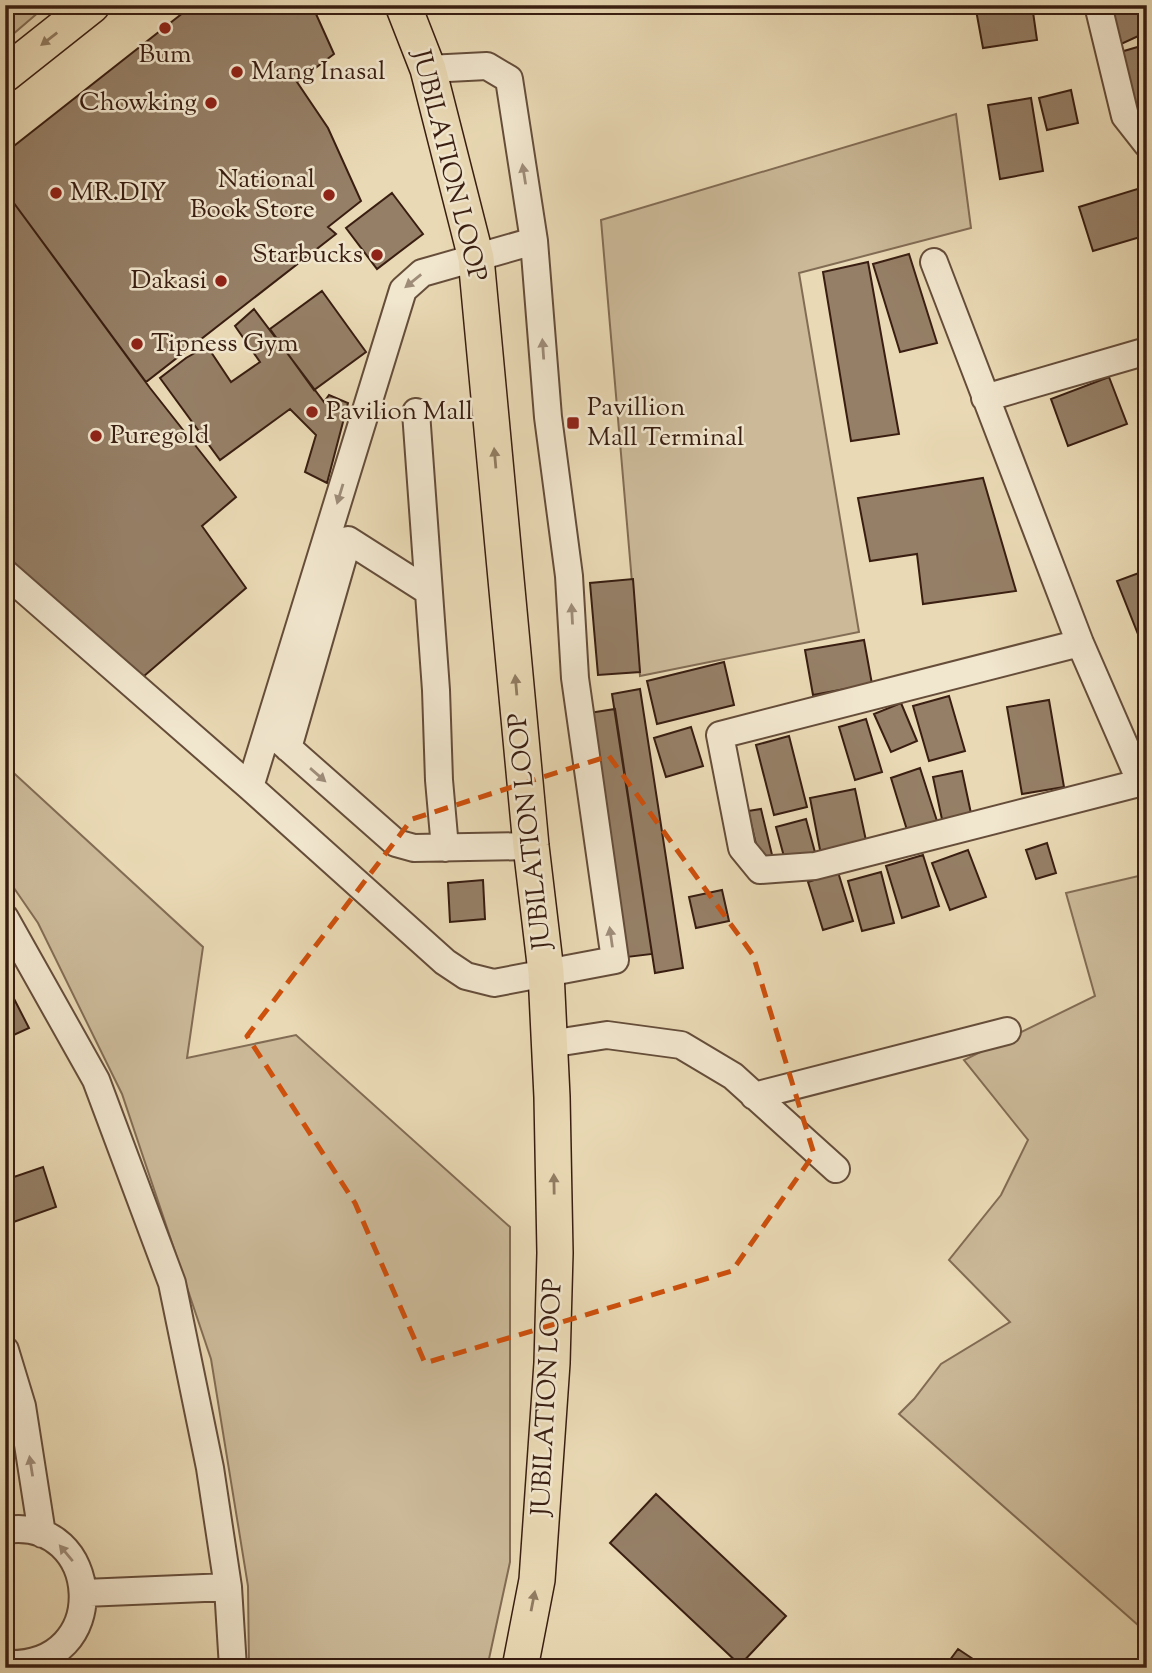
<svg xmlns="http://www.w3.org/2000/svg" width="1152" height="1673" font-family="'Sorts Mill Goudy',serif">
	<rect width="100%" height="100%" fill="#e9d9b4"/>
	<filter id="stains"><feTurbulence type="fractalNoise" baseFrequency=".00286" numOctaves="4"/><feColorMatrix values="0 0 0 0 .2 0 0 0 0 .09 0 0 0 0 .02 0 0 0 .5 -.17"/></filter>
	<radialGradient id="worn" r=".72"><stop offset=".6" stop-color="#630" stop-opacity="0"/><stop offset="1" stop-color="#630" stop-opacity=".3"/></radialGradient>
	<path fill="#cbb998" stroke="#826c54" stroke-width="2" d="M 5,5 L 47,5 L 5,41 Z
		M 956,114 L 971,228 L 799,273 L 859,632 L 640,676 L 601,220 Z
		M 5,765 L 203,947 L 187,1058 L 296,1035 L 510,1227 L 510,1562 L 487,1668 L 249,1668 L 248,1586 L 211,1359 L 122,1094 L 38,923 L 5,875 Z
		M 1147,874 L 1147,1633 L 899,1414 L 914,1399 L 941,1364 L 1010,1322 L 949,1260 L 1001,1195 L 1028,1140 L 964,1060 L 1095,996 L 1066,893 Z"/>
	<path fill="#957f66" stroke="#391e11" stroke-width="2" d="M 193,5 L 312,5 L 334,54 L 297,82 L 328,128 L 361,201 L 328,227 L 336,234 L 146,382 L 5,191 L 5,153 Z
		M 1004,5 L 1032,5 L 1037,40 L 983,48 L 976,10 Z
		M 1114,5 L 1147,5 L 1147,32 L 1119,45 L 1103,11 Z
		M 1141,46 L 1147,63 L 1147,127 L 1141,129 L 1117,53 Z
		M 1071,90 L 1078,123 L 1047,130 L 1039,98 Z
		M 1031,98 L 1043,171 L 1000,179 L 988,105 Z
		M 1147,186 L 1147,235 L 1093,251 L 1079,207 Z
		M 5,191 L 150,388 L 236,497 L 202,526 L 246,588 L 136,683 L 5,565 Z
		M 392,193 L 423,234 L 377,269 L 346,228 Z
		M 909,254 L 937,343 L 900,352 L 873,264 Z
		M 868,262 L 899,434 L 851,441 L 823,272 Z
		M 322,291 L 366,352 L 314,390 L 270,329 Z
		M 254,309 L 324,402 L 329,395 L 348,403 L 327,483 L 305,472 L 316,435 L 290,409 L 220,460 L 160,378 L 186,358 L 207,346 L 231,382 L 260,362 L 235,326 Z
		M 1109,377 L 1127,424 L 1068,446 L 1051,399 Z
		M 983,478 L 1016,591 L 923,604 L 917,554 L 870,561 L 858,498 Z
		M 1147,570 L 1147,657 L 1117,581 Z
		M 633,579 L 640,672 L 598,675 L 590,583 Z
		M 864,640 L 872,684 L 813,695 L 805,650 Z
		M 724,662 L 734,705 L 657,724 L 647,681 Z
		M 640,689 L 683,968 L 655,973 L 612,694 Z
		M 949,696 L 965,751 L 929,761 L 913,706 Z
		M 1049,700 L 1064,787 L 1022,794 L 1007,707 Z
		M 901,703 L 917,741 L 891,752 L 874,714 Z
		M 615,709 L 652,954 L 627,957 L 589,713 Z
		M 866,719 L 882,772 L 855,780 L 839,727 Z
		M 691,727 L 703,766 L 666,777 L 654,738 Z
		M 789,736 L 807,807 L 774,815 L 756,745 Z
		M 920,768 L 937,821 L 907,830 L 891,778 Z
		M 962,771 L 972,818 L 943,824 L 933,777 Z
		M 855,789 L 868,850 L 822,860 L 810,798 Z
		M 761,809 L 773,859 L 760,861 L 748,811 Z
		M 806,819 L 816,856 L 786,864 L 776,827 Z
		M 1047,843 L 1056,873 L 1036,879 L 1026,850 Z
		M 968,850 L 986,897 L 950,910 L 932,863 Z
		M 923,855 L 939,906 L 902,918 L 886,866 Z
		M 838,872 L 853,921 L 823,930 L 808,882 Z
		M 881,872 L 894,923 L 862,931 L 848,881 Z
		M 483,880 L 485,919 L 450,922 L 448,883 Z
		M 722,890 L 729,921 L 696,928 L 689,897 Z
		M 9,989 L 29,1028 L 5,1039 L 5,991 Z
		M 43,1167 L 56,1207 L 5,1225 L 5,1180 Z
		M 656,1494 L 786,1616 L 740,1665 L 610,1543 Z
		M 958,1649 L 976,1661 L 972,1668 L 944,1668 Z"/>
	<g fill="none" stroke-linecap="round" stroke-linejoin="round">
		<g stroke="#654d3a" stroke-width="30">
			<path id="minor" d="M 1098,5 L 1125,116 L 1147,144
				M 934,262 L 1080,643 L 1141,783
				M 985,398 L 1147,351
				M 416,412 L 436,690 L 439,780 L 445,848
				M 5,573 L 250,787 L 445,962 L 466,976 L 494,983 L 615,960 L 575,678 L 569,576 L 548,417 L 534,241 L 509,79 L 487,66 L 428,69
				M 1080,643 L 720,735 L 742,848 L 760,870 L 815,866 L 1147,781
				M 277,738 L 396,843 L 414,848 L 531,846
				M 288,748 L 348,540 L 428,591
				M 250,787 L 403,290 L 422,273 L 534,241
				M 5,918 L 96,1080 L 172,1283 L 210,1468 L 228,1587 L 233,1668
				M 549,1044 L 607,1035 L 681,1045 L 733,1076 L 836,1169
				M 754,1096 L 1007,1031
				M 5,1350 L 22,1406 L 42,1534
				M 5,1530 C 102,1515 115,1669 5,1664
				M 84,1593 L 228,1587"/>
		</g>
		<g stroke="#391e11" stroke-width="38">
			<path id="major" d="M 403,5 L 428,69 L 476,258 L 531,846 L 546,972 L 552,1097 L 555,1253 L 552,1363 L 537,1580 L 520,1668
				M 5,74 L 92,5"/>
		</g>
		<use href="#minor" stroke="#f1e6ce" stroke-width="26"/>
		<use href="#major" stroke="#e9d9b4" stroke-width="35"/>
	</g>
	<defs><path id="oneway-solid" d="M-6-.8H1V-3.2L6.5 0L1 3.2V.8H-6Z" transform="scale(1.75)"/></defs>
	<g fill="#917c62">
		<use href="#oneway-solid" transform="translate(49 39) rotate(142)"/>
		<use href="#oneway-solid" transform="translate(495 458) rotate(-95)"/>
		<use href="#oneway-solid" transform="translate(516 685) rotate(-95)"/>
		<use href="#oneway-solid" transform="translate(554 1184) rotate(-91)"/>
		<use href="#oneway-solid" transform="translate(533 1601) rotate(-79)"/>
	</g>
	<g fill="#9e8c79">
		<use href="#oneway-solid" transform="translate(524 174) rotate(-99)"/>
		<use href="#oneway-solid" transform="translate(413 281) rotate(141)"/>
		<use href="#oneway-solid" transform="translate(543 349) rotate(-94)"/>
		<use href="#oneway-solid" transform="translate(340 494) rotate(107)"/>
		<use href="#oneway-solid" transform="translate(572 614) rotate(-93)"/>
		<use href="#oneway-solid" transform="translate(318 775) rotate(41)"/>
		<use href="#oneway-solid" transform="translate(611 937) rotate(-98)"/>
		<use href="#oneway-solid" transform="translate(31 1466) rotate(-99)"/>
		<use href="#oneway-solid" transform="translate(66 1553) rotate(-130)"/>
	</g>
	<path fill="none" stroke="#ce500d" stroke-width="5" stroke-dasharray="14 9" stroke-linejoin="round" d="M 609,756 L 753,955 L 814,1154 L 732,1271 L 425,1363 L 355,1203 L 247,1036 L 412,819 Z"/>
	<g fill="#8f2418" stroke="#f1e6ce" stroke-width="2.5">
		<circle cx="165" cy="28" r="7"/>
		<circle cx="237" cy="72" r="7"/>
		<circle cx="211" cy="103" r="7"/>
		<circle cx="56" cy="193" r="7"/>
		<circle cx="329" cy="195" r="7"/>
		<circle cx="377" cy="255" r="7"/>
		<circle cx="221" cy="281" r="7"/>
		<circle cx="137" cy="344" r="7"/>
		<circle cx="312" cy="412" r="7"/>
		<rect x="566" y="416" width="14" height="14" rx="3.5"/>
		<circle cx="96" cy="436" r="7"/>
	</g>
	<g text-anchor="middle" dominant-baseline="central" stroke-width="5" stroke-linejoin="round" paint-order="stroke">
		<g font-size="26" fill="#391e11" stroke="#f1e6ce" text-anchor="start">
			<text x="165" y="55" text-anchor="middle">Bum</text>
			<text x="251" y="72">Mang Inasal</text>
			<text x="197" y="103" text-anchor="end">Chowking</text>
			<text x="315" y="180" text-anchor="end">National<tspan x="315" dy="30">Book Store</tspan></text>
			<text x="70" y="193">MR.DIY</text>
			<text x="363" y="255" text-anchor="end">Starbucks</text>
			<text x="207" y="281" text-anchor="end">Dakasi</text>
			<text x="151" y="344">Tipness Gym</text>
			<text x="587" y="408">Pavillion<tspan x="587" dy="30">Mall Terminal</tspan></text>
			<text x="326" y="412">Pavilion Mall</text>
			<text x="110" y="436">Puregold</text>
		</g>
		<g font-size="26" fill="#391e11" stroke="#f1e6ce">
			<text transform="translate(448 166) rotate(76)">JUBILATION LOOP</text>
			<text transform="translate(531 831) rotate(-96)">JUBILATION LOOP</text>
			<text transform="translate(548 1397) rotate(-87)">JUBILATION LOOP</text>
		</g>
	</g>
	<rect width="1152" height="1673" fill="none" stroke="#e9d9b4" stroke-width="28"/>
	<rect x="7" y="7" width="1138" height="1659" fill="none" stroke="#391e11" stroke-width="3.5"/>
	<rect x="14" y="14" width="1124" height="1645" fill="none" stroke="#391e11" stroke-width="2"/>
	<rect width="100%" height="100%" filter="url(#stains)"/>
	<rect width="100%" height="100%" fill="url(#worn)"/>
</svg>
